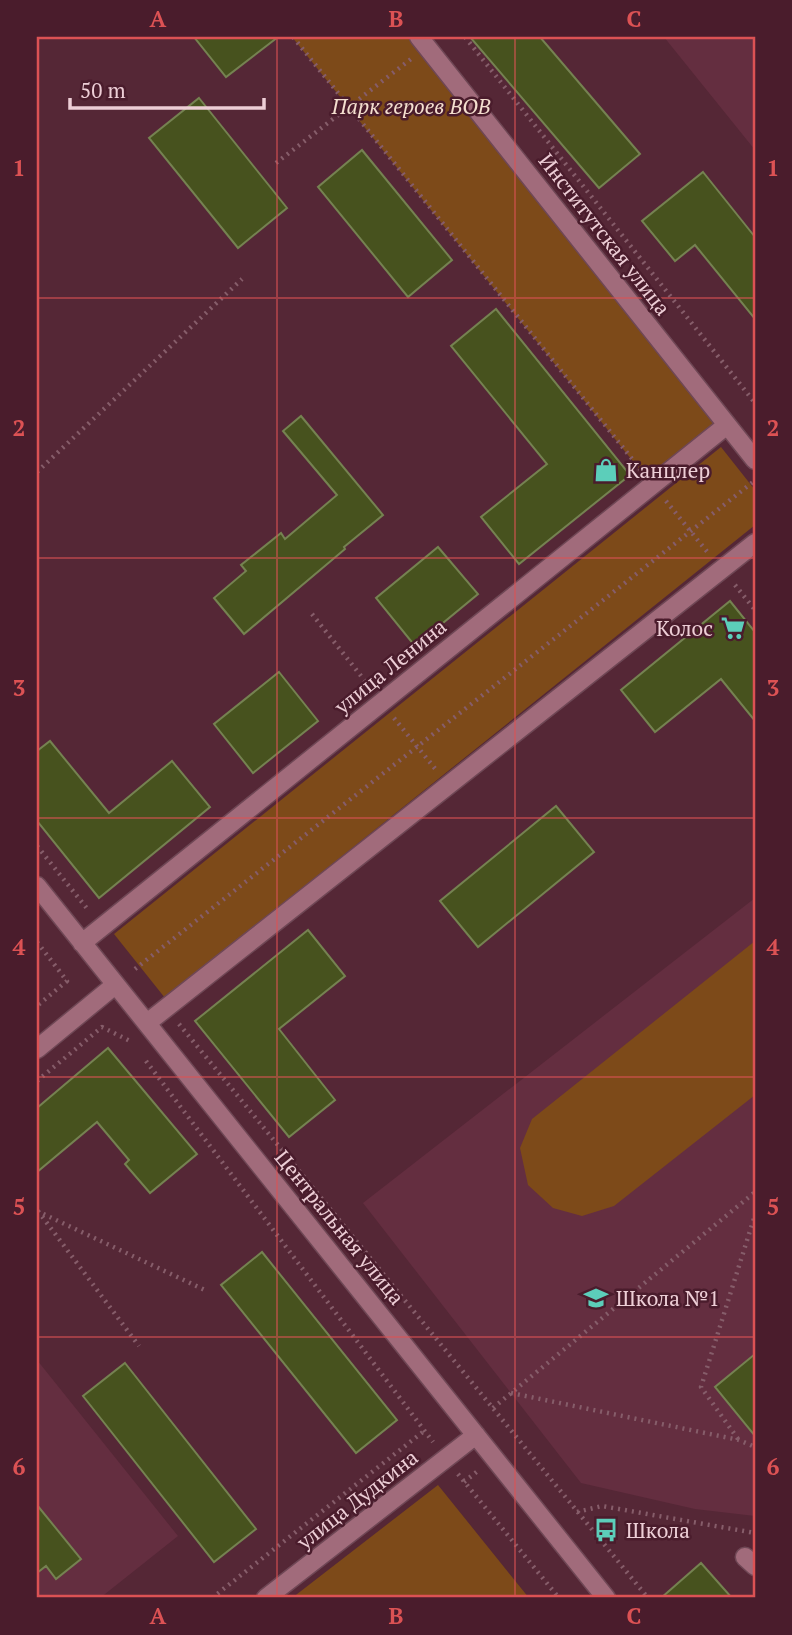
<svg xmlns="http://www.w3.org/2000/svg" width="792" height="1635" font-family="'PT Serif',serif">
	<rect width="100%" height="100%" fill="#552736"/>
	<path fill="#642e40" d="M 664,37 L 755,37 L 755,150 Z
		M 755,898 L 755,1516 L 695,1509 L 581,1483 L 363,1203 Z
		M 37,1360 L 178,1536 L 100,1598 L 37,1598 Z"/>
	<path fill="#7d4a19" d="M 292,37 L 419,37 L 727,425 L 652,485 Z
		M 721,447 L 755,490 L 755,525 L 165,998 L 114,934 Z
		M 755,941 L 755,1095 L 614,1206 L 582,1216 L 553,1208 L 528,1185 L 520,1148 L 532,1119 Z
		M 438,1485 L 529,1598 L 292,1598 Z"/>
	<path fill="#47521e" stroke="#758251" stroke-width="2" d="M 194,37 L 278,37 L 226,77 Z
		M 470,37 L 540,37 L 640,154 L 599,188 Z
		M 199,98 L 287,208 L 238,248 L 149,138 Z
		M 362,150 L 452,260 L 408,297 L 318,187 Z
		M 703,172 L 755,237 L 755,319 L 695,245 L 675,261 L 642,221 Z
		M 496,309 L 630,475 L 519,564 L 481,517 L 547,464 L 451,346 Z
		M 301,416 L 383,515 L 344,547 L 345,549 L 244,634 L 214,598 L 246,571 L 241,565 L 281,533 L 285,539 L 337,495 L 283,431 Z
		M 438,547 L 478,594 L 415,646 L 376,598 Z
		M 730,601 L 755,632 L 755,721 L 721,679 L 655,732 L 621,690 Z
		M 279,672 L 318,721 L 253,773 L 214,724 Z
		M 50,741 L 109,813 L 172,761 L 210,807 L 99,898 L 37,821 L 37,751 Z
		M 556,806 L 594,852 L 478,947 L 440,901 Z
		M 308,930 L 345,976 L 279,1029 L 335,1100 L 289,1137 L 195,1021 Z
		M 108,1048 L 197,1154 L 150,1193 L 125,1164 L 129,1160 L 97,1122 L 37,1172 L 37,1108 Z
		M 262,1252 L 397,1420 L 356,1453 L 221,1285 Z
		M 755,1354 L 755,1436 L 715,1387 Z
		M 125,1363 L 256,1529 L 214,1562 L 83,1396 Z
		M 37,1505 L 81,1559 L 56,1579 L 46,1566 L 37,1573 Z
		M 701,1563 L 732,1598 L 661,1598 Z"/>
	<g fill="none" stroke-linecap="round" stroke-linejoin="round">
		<g stroke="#6f4755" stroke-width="21">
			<path id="minor" d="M 419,37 L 755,460
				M 37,886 L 606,1598
				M 82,943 L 727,425
				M 147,1023 L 755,543
				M 37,1049 L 115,985
				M 745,1557 L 755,1566
				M 266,1598 L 476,1435"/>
		</g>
		<path stroke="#865d6a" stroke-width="4.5" stroke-dasharray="2 5" stroke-linecap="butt" d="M 293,37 L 641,470
			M 465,37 L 755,403
			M 276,163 L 411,59
			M 37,472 L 242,279
			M 666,501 L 709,554
			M 735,585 L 755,610
			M 312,614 L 369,686
			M 394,718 L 437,771
			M 37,846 L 89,911
			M 37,942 L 67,981 L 37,1006
			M 135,969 L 753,482
			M 179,1024 L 648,1598
			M 146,1061 L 433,1442
			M 37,1081 L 102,1027 L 132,1042
			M 37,1211 L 207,1291
			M 38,1211 L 139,1346
			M 511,1393 L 739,1440 L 755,1447
			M 493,1408 L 755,1192
			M 738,1439 L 701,1387 L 755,1215
			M 458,1474 L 559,1598
			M 464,1482 L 479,1470
			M 577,1512 L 602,1506 L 755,1533
			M 212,1598 L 424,1431"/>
		<use href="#minor" stroke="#a16b7b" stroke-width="18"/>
	</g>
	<path fill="none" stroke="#dc5254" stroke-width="2" stroke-opacity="0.55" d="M 277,37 L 277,1598M 515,37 L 515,1598M 37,298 L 755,298M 37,558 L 755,558M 37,818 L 755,818M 37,1077 L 755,1077M 37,1337 L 755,1337"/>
	<defs>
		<g id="shop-bare" transform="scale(1.89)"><path d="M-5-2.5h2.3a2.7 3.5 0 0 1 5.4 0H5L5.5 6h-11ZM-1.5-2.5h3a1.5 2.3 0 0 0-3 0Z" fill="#5cceba" stroke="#4a1c2c" stroke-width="2.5" paint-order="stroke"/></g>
		<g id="supermarket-bare" transform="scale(1.89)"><path d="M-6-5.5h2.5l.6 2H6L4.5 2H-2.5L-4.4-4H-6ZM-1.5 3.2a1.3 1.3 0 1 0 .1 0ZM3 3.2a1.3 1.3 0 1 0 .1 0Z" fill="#5cceba" stroke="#4a1c2c" stroke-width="2.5" paint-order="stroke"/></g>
		<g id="school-bare" transform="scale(1.89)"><path d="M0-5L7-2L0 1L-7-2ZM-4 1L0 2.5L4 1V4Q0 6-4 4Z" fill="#5cceba" stroke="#4a1c2c" stroke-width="2.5" paint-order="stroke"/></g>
		<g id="bus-bare" transform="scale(1.89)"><path d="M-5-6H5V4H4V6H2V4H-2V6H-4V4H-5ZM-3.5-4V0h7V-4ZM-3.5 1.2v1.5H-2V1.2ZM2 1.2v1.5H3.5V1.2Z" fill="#5cceba" stroke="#4a1c2c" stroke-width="2.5" paint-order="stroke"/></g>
	</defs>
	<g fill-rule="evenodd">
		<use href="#shop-bare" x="606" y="470"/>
		<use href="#supermarket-bare" x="733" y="628"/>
		<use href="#school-bare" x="596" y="1298"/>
		<use href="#bus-bare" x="606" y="1530"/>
	</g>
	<g text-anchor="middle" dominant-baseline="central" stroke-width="5" stroke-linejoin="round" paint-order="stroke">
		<g font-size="21" font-style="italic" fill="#f4dfcf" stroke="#4a1c2c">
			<text x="411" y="106">Парк героев ВОВ</text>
		</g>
		<g font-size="21" fill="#edced6" stroke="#4a1c2c">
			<text transform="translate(605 234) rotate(52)">Институтская улица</text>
			<text transform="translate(390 666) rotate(-39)">улица Ленина</text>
			<text transform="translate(340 1227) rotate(51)">Центральная улица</text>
			<text transform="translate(357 1499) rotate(-38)">улица Дудкина</text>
		</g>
		<g font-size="21" fill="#edced6" stroke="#4a1c2c" text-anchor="start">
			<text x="626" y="470">Канцлер</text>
			<text x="713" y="628" text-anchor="end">Колос</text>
			<text x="616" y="1298">Школа №1</text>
			<text x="626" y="1530">Школа</text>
		</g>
	</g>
	<rect width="792" height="1635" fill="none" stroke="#4a1c2c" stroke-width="77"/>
	<path d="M70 98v10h194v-10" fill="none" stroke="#edced6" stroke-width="3.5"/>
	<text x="80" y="98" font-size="21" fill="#edced6" stroke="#4a1c2c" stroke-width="5" paint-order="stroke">50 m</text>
	<rect x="38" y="38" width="716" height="1558" fill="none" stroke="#dc5254" stroke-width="2.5"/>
	<g font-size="23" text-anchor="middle" font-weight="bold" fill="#dc5254">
		<text x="158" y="27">A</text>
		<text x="396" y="27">B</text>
		<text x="634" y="27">C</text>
		<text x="19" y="176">1</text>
		<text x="773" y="176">1</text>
		<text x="19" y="436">2</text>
		<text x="773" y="436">2</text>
		<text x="19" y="696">3</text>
		<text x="773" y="696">3</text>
		<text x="19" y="955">4</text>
		<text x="773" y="955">4</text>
		<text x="19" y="1215">5</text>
		<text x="773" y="1215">5</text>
		<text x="19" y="1475">6</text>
		<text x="773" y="1475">6</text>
		<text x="158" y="1624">A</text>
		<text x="396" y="1624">B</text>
		<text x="634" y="1624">C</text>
	</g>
</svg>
